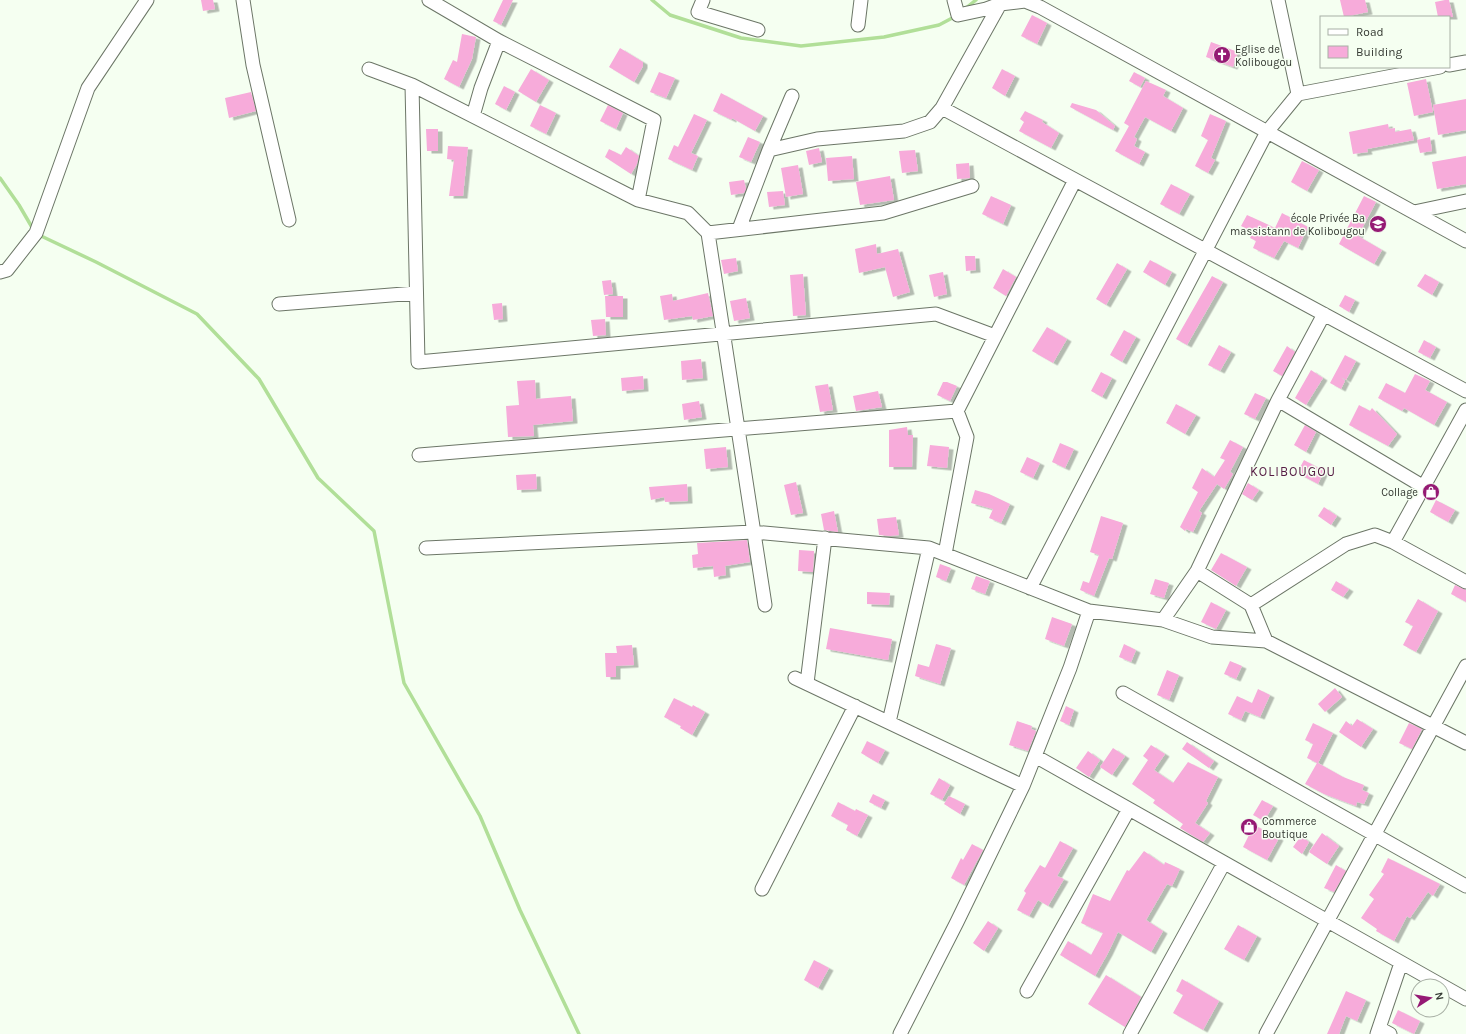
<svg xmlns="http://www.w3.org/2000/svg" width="1466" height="1034" font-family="Karla,sans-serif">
	<defs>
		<filter id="shadow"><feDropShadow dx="4.5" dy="2.5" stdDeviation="0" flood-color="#0004"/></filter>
	</defs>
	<rect width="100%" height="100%" fill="#f5fff1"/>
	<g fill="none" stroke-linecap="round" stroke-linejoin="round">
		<path stroke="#b1df98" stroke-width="3.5" d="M 652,0 L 670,15 L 741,38 L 801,46 L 884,37 L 939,25 L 956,16
			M 966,8 L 976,0
			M 0,178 L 19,205 L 33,229
			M 39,235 L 96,262 L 197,314 L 259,379 L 318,478 L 374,531 L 404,683 L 480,816 L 520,910 L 579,1034"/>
	</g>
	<path fill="#f7abda" filter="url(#shadow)" d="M 201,0 L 213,0 L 215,9 L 203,11 Z
		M 503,0 L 513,0 L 501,25 L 493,21 Z
		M 1340,0 L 1365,0 L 1368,12 L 1344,17 Z
		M 1445,0 L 1449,0 L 1453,17 L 1438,17 L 1435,2 Z
		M 1032,15 L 1047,23 L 1037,44 L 1021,36 Z
		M 462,34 L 476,37 L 472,59 L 459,87 L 444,79 L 453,60 L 457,62 Z
		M 1211,42 L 1238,52 L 1233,67 L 1206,57 Z
		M 620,48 L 643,62 L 643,66 L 634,82 L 609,67 Z
		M 531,69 L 549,80 L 536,102 L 518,91 Z
		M 1002,69 L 1015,76 L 1005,96 L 992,88 Z
		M 659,72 L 675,78 L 666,98 L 650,92 Z
		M 1134,72 L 1145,78 L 1140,87 L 1129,81 Z
		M 1426,79 L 1433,112 L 1414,116 L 1407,83 Z
		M 1146,81 L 1166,90 L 1163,96 L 1183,108 L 1171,131 L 1145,117 L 1134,137 L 1137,139 L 1134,146 L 1145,152 L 1139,164 L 1115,151 L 1129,126 L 1124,123 Z
		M 504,86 L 515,92 L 506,110 L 495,104 Z
		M 251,92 L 256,111 L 229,118 L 225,98 Z
		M 721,93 L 763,116 L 755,131 L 732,118 L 732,120 L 713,111 Z
		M 1466,99 L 1466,130 L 1438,135 L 1433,105 Z
		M 1072,103 L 1096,110 L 1115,126 L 1113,130 L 1070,107 Z
		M 540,105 L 556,113 L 546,134 L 530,126 Z
		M 608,105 L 623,113 L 616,129 L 600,121 Z
		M 1025,111 L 1043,120 L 1042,122 L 1059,133 L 1051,148 L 1019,131 L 1024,122 L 1020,119 Z
		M 694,114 L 707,120 L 691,153 L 698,156 L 692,170 L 668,159 L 674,145 L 678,147 Z
		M 1210,114 L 1226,121 L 1211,158 L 1215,160 L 1208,173 L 1195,166 L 1208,140 L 1201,136 Z
		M 1388,124 L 1389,129 L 1395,128 L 1395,132 L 1411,129 L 1414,140 L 1367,149 L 1368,152 L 1353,154 L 1349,132 Z
		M 426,129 L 438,129 L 438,151 L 427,151 Z
		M 748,137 L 760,142 L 751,162 L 739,157 Z
		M 1430,137 L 1432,151 L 1420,153 L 1417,140 Z
		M 448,146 L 468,147 L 463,196 L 449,196 L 454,160 L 447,159 Z
		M 626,147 L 639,156 L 637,164 L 631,174 L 605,157 L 609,149 L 621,155 Z
		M 819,148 L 822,162 L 809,165 L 806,151 Z
		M 915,150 L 918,171 L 902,173 L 899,151 Z
		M 852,156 L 854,179 L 828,181 L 826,158 Z
		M 1466,156 L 1466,184 L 1437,189 L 1432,162 Z
		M 1302,161 L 1319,170 L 1307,191 L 1291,182 Z
		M 969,163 L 970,178 L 957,179 L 956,164 Z
		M 798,165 L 803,194 L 786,197 L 781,168 Z
		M 890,176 L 894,200 L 860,205 L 856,182 Z
		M 744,180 L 746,189 L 744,193 L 731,195 L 729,182 Z
		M 1171,184 L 1190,194 L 1179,214 L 1160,204 Z
		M 783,191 L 785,205 L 769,207 L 767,192 Z
		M 991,196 L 1011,205 L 1003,224 L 982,214 Z
		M 1364,196 L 1376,202 L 1358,236 L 1382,250 L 1374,264 L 1339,244 Z
		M 1282,213 L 1308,227 L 1298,248 L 1284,241 L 1274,258 L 1253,248 L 1256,241 L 1250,238 L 1253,232 L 1241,226 L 1247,215 L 1275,228 Z
		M 876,244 L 877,254 L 898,249 L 910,292 L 893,297 L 885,267 L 859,273 L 855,249 Z
		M 965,256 L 975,256 L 976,270 L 966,271 Z
		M 736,258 L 738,271 L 724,274 L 721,260 Z
		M 1150,260 L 1172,272 L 1165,285 L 1143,272 Z
		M 1117,263 L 1127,269 L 1106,305 L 1096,299 Z
		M 1003,269 L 1016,277 L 1006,296 L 993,288 Z
		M 943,272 L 947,294 L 934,297 L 929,275 Z
		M 803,274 L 806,315 L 793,316 L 790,275 Z
		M 1425,274 L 1439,282 L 1432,295 L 1417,286 Z
		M 1212,276 L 1223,282 L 1187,345 L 1176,339 Z
		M 611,280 L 613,294 L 604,295 L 602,281 Z
		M 708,293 L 713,316 L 693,320 L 692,316 L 664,320 L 660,296 L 672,294 L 673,301 Z
		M 1345,295 L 1355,300 L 1349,312 L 1339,306 Z
		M 605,296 L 623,296 L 623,317 L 606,317 Z
		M 746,298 L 750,318 L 734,321 L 730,301 Z
		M 502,303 L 503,319 L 494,320 L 492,304 Z
		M 605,319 L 606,335 L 593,336 L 591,320 Z
		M 1047,327 L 1067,339 L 1053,363 L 1032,351 Z
		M 1124,330 L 1136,337 L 1122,362 L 1110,355 Z
		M 1424,340 L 1436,347 L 1430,358 L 1418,352 Z
		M 1219,345 L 1231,352 L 1220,371 L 1208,365 Z
		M 1287,346 L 1295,352 L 1282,376 L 1273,371 Z
		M 1345,355 L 1356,361 L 1346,380 L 1341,377 L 1345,381 L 1341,389 L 1330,383 Z
		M 701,359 L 703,378 L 682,380 L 681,361 Z
		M 1311,370 L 1323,378 L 1306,405 L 1295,398 Z
		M 1101,372 L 1112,378 L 1102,397 L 1091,391 Z
		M 1415,374 L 1430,381 L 1425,390 L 1447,402 L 1434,425 L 1404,408 L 1402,411 L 1378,398 L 1386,383 L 1405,393 Z
		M 643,376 L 644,389 L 622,391 L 621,378 Z
		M 535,380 L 536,399 L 571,396 L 573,421 L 533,425 L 534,436 L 508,437 L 506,406 L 519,405 L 517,381 Z
		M 943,382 L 947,382 L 957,386 L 950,401 L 937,395 Z
		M 828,384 L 833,410 L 820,412 L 815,386 Z
		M 878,391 L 882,407 L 856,411 L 853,396 Z
		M 1255,393 L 1266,398 L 1255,419 L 1244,414 Z
		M 699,401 L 702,417 L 684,420 L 682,404 Z
		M 1176,404 L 1196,415 L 1185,434 L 1166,423 Z
		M 1359,405 L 1370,411 L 1372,408 L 1397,434 L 1388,446 L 1349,425 Z
		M 1305,425 L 1316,432 L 1306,452 L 1294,445 Z
		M 907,427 L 908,435 L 913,435 L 912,467 L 889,467 L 889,430 Z
		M 1230,440 L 1243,447 L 1230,472 L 1233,474 L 1224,489 L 1217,484 L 1199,511 L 1202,513 L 1193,532 L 1186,529 L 1185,531 L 1180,527 L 1198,492 L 1192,488 L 1202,468 L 1214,477 L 1225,460 L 1220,458 Z
		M 1060,443 L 1074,449 L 1065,468 L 1052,462 Z
		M 930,445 L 949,447 L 947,468 L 927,466 Z
		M 726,447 L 728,467 L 706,469 L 704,449 Z
		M 1027,457 L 1040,463 L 1033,478 L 1020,472 Z
		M 1304,460 L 1324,471 L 1318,484 L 1297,473 Z
		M 536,474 L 537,489 L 517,490 L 516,475 Z
		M 796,482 L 803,513 L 791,515 L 784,485 Z
		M 1248,483 L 1259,490 L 1252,500 L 1242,494 Z
		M 687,484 L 688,501 L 665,502 L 664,497 L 651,500 L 649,487 Z
		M 975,490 L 989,494 L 1010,504 L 1001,523 L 989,518 L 993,509 L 971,503 Z
		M 1436,500 L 1455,510 L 1448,522 L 1430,512 Z
		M 1324,507 L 1337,516 L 1331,525 L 1318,516 Z
		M 834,511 L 838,532 L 824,530 L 821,514 Z
		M 1101,516 L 1123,523 L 1112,559 L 1109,558 L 1094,596 L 1080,590 L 1083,581 L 1089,583 L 1099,555 L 1090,552 Z
		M 896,517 L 899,535 L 890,536 L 879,535 L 877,519 Z
		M 747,540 L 750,562 L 725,566 L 726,575 L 714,577 L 713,566 L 693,568 L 692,555 L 698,554 L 697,543 Z
		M 799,550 L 814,551 L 813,572 L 798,571 Z
		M 1221,553 L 1247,567 L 1236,586 L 1211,570 Z
		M 940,564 L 951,568 L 946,581 L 936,577 Z
		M 976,576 L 990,581 L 985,594 L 971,589 Z
		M 1155,579 L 1169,583 L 1164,598 L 1150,594 Z
		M 1336,581 L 1349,589 L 1343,597 L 1331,590 Z
		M 1455,585 L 1466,590 L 1466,602 L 1451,594 Z
		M 867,592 L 890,593 L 889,605 L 867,604 Z
		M 1418,599 L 1438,611 L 1416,652 L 1403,645 L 1413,626 L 1405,622 Z
		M 1211,602 L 1226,610 L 1216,629 L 1201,622 Z
		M 1052,617 L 1072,624 L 1064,646 L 1045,639 Z
		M 830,628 L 892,639 L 888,660 L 826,649 Z
		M 936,644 L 951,648 L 940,684 L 915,676 L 918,664 L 929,667 Z
		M 1124,644 L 1136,650 L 1131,662 L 1119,657 Z
		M 632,645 L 634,665 L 616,666 L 616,677 L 606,677 L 605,653 L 617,653 L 616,646 Z
		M 1230,661 L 1242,666 L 1236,679 L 1224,674 Z
		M 1167,670 L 1179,675 L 1169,700 L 1157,695 Z
		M 1335,688 L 1342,697 L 1325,712 L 1318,704 Z
		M 1258,689 L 1270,695 L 1260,717 L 1245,711 L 1241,720 L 1228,714 L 1237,696 L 1252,703 Z
		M 674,698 L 692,707 L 693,705 L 705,712 L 692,735 L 680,728 L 681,726 L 664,717 Z
		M 1066,706 L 1074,710 L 1069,725 L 1060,721 Z
		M 1357,719 L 1373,729 L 1361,747 L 1339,732 L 1346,721 L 1352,726 Z
		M 1017,721 L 1032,726 L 1031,729 L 1036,731 L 1028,751 L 1009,745 Z
		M 1313,723 L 1333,733 L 1318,763 L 1343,777 L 1364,785 L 1362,790 L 1369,793 L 1364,804 L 1357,802 L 1356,806 L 1324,794 L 1305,784 L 1317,763 L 1307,758 L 1313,744 L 1305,740 Z
		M 1409,723 L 1422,729 L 1412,749 L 1399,743 Z
		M 867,741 L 885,750 L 878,763 L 861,753 Z
		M 1187,742 L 1214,761 L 1209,768 L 1182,749 Z
		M 1151,745 L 1165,754 L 1154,770 L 1173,783 L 1188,762 L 1218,777 L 1206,801 L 1208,803 L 1195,823 L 1210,833 L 1203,842 L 1180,828 L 1183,824 L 1153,803 L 1155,800 L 1132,784 L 1148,760 L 1143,756 Z
		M 1113,748 L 1125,756 L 1112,775 L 1100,767 Z
		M 1088,751 L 1100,760 L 1089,777 L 1076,768 Z
		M 939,778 L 950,785 L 942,800 L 930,794 Z
		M 873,794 L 885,800 L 881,808 L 869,802 Z
		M 949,796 L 965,804 L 960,814 L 944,804 Z
		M 1262,800 L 1273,806 L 1264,821 L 1253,815 Z
		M 838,802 L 855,811 L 856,809 L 868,815 L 857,836 L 846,830 L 848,825 L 831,816 Z
		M 1254,825 L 1279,838 L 1267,860 L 1243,847 Z
		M 1322,833 L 1339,846 L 1327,864 L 1309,852 Z
		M 1301,836 L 1309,842 L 1302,854 L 1293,847 Z
		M 1060,841 L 1073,848 L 1057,876 L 1064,879 L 1048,906 L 1038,900 L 1029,916 L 1017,910 L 1026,893 L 1024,891 L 1040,865 L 1045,868 Z
		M 972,844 L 983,850 L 964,885 L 951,878 L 961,858 L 963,860 Z
		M 1144,851 L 1164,865 L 1165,862 L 1180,869 L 1172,886 L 1167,884 L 1146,920 L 1163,931 L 1151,952 L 1118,932 L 1108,953 L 1095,976 L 1060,955 L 1068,941 L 1091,955 L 1103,933 L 1081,923 L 1093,894 L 1110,901 L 1127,870 L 1129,871 Z
		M 1388,858 L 1440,884 L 1433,896 L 1428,892 L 1410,918 L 1407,916 L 1394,941 L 1376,931 L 1377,929 L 1361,918 L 1374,899 L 1369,895 L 1384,874 L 1381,872 Z
		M 1336,865 L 1346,871 L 1334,892 L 1324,888 Z
		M 988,921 L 998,928 L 984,951 L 973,943 Z
		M 1238,925 L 1257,936 L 1244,960 L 1224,949 Z
		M 814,960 L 829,968 L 818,988 L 804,980 Z
		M 1106,975 L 1141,997 L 1125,1027 L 1088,1004 Z
		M 1182,979 L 1219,1001 L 1203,1030 L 1173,1013 L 1183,995 L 1176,991 Z
		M 1346,991 L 1366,1000 L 1357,1021 L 1346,1016 L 1339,1034 L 1327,1034 Z
		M 1398,1010 L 1420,1021 L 1414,1034 L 1392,1023 Z"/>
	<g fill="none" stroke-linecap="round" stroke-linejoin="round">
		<g stroke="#6c7667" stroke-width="15">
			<path id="minor" d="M 243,0 L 253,65 L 289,220
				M 429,0 L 499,41 L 654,120 L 638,200
				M 703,0 L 698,12 L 758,30
				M 954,0 L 958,15 L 986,9 L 1000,4 L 1025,1 L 1040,7 L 1466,241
				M 1278,0 L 1298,94
				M 858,25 L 861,0
				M 1449,65 L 1466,62
				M 369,69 L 412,85 L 638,200 L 688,213 L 708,233 L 765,605
				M 412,85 L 418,362 L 936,314 L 995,336
				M 942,108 L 1466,391
				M 473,116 L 481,88 L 499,41
				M 769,150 L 817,139 L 904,131 L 930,122 L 942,108 L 1000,4
				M 1414,212 L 1466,201
				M 739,229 L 769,150 L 792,96
				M 708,233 L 883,213 L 972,186
				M 0,272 L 7,270 L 36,233 L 88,88 L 147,0
				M 279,304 L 416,293
				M 1278,400 L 1424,487
				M 419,455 L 957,411
				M 1393,542 L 1466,410
				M 426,548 L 753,532 L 929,548 L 1089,611 L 1163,620 L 1212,637 L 1266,641 L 1466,743
				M 945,554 L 967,437 L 957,411 L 1075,180
				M 1197,571 L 1251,605 L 1266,641
				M 1030,588 L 1267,132 L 1298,94 L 1440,67
				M 1251,605 L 1346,544 L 1375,535 L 1393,542 L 1466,582
				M 1163,620 L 1197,571 L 1278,400 L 1324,314
				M 795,678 L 1023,786
				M 807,683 L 825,538
				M 1123,693 L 1466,886
				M 889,722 L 929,548
				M 1035,756 L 1466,999
				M 762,889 L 855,706
				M 1027,991 L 1129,809
				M 1379,1028 L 1390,1034
				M 900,1034 L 957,922 L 1023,786 L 1070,668 L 1089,611
				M 1130,1034 L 1224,863
				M 1266,1034 L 1466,666
				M 1377,1034 L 1401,963"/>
		</g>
		<use href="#minor" stroke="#fff" stroke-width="13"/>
	</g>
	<defs>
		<g id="church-disc" transform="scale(0.9)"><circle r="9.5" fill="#951a74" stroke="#f5fff1"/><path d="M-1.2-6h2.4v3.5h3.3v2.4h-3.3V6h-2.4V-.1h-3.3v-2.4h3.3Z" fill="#fff"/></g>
		<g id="school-disc" transform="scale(0.9)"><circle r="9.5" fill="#951a74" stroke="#f5fff1"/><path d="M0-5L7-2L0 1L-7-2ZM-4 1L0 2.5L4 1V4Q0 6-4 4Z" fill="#fff"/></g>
		<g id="shop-disc" transform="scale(0.9)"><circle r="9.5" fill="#951a74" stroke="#f5fff1"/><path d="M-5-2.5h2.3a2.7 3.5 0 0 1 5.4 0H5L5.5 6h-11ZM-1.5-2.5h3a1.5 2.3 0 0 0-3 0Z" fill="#fff"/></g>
	</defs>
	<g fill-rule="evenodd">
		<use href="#church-disc" x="1222" y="55"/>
		<use href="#school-disc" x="1378" y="224"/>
		<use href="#shop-disc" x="1431" y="492"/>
		<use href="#shop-disc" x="1249" y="827"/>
	</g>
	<g text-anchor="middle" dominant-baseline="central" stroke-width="3" stroke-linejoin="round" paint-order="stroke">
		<g font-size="11" fill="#343932" stroke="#f5fff1" text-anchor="start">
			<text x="1235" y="49">Eglise de<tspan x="1235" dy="13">Kolibougou</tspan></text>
			<text x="1365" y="218" text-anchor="end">école Privée Ba<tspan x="1365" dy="13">massistann de Kolibougou</tspan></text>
			<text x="1418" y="492" text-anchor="end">Collage</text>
			<text x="1262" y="821">Commerce<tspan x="1262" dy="13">Boutique</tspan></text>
		</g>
		<g font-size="13" letter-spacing="1" fill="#561c44" stroke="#f5fff1">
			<text x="1293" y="471">KOLIBOUGOU</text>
		</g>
	</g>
	<rect x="1320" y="16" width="130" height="52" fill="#f5fff1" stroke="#a8b0a5"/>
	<rect x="1328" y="29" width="20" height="6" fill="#ffffff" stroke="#a8b0a5"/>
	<text x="1356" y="36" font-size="12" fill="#343932">Road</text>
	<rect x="1328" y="46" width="20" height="12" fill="#f7abda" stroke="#a8b0a5"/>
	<text x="1356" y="56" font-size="12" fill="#343932">Building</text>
	<g transform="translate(1430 998) rotate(78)"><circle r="19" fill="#f5fff1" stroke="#a8b0a5"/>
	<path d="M0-3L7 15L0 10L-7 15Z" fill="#951a74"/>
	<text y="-6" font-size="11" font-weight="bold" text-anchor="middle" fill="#343932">N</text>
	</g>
</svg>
